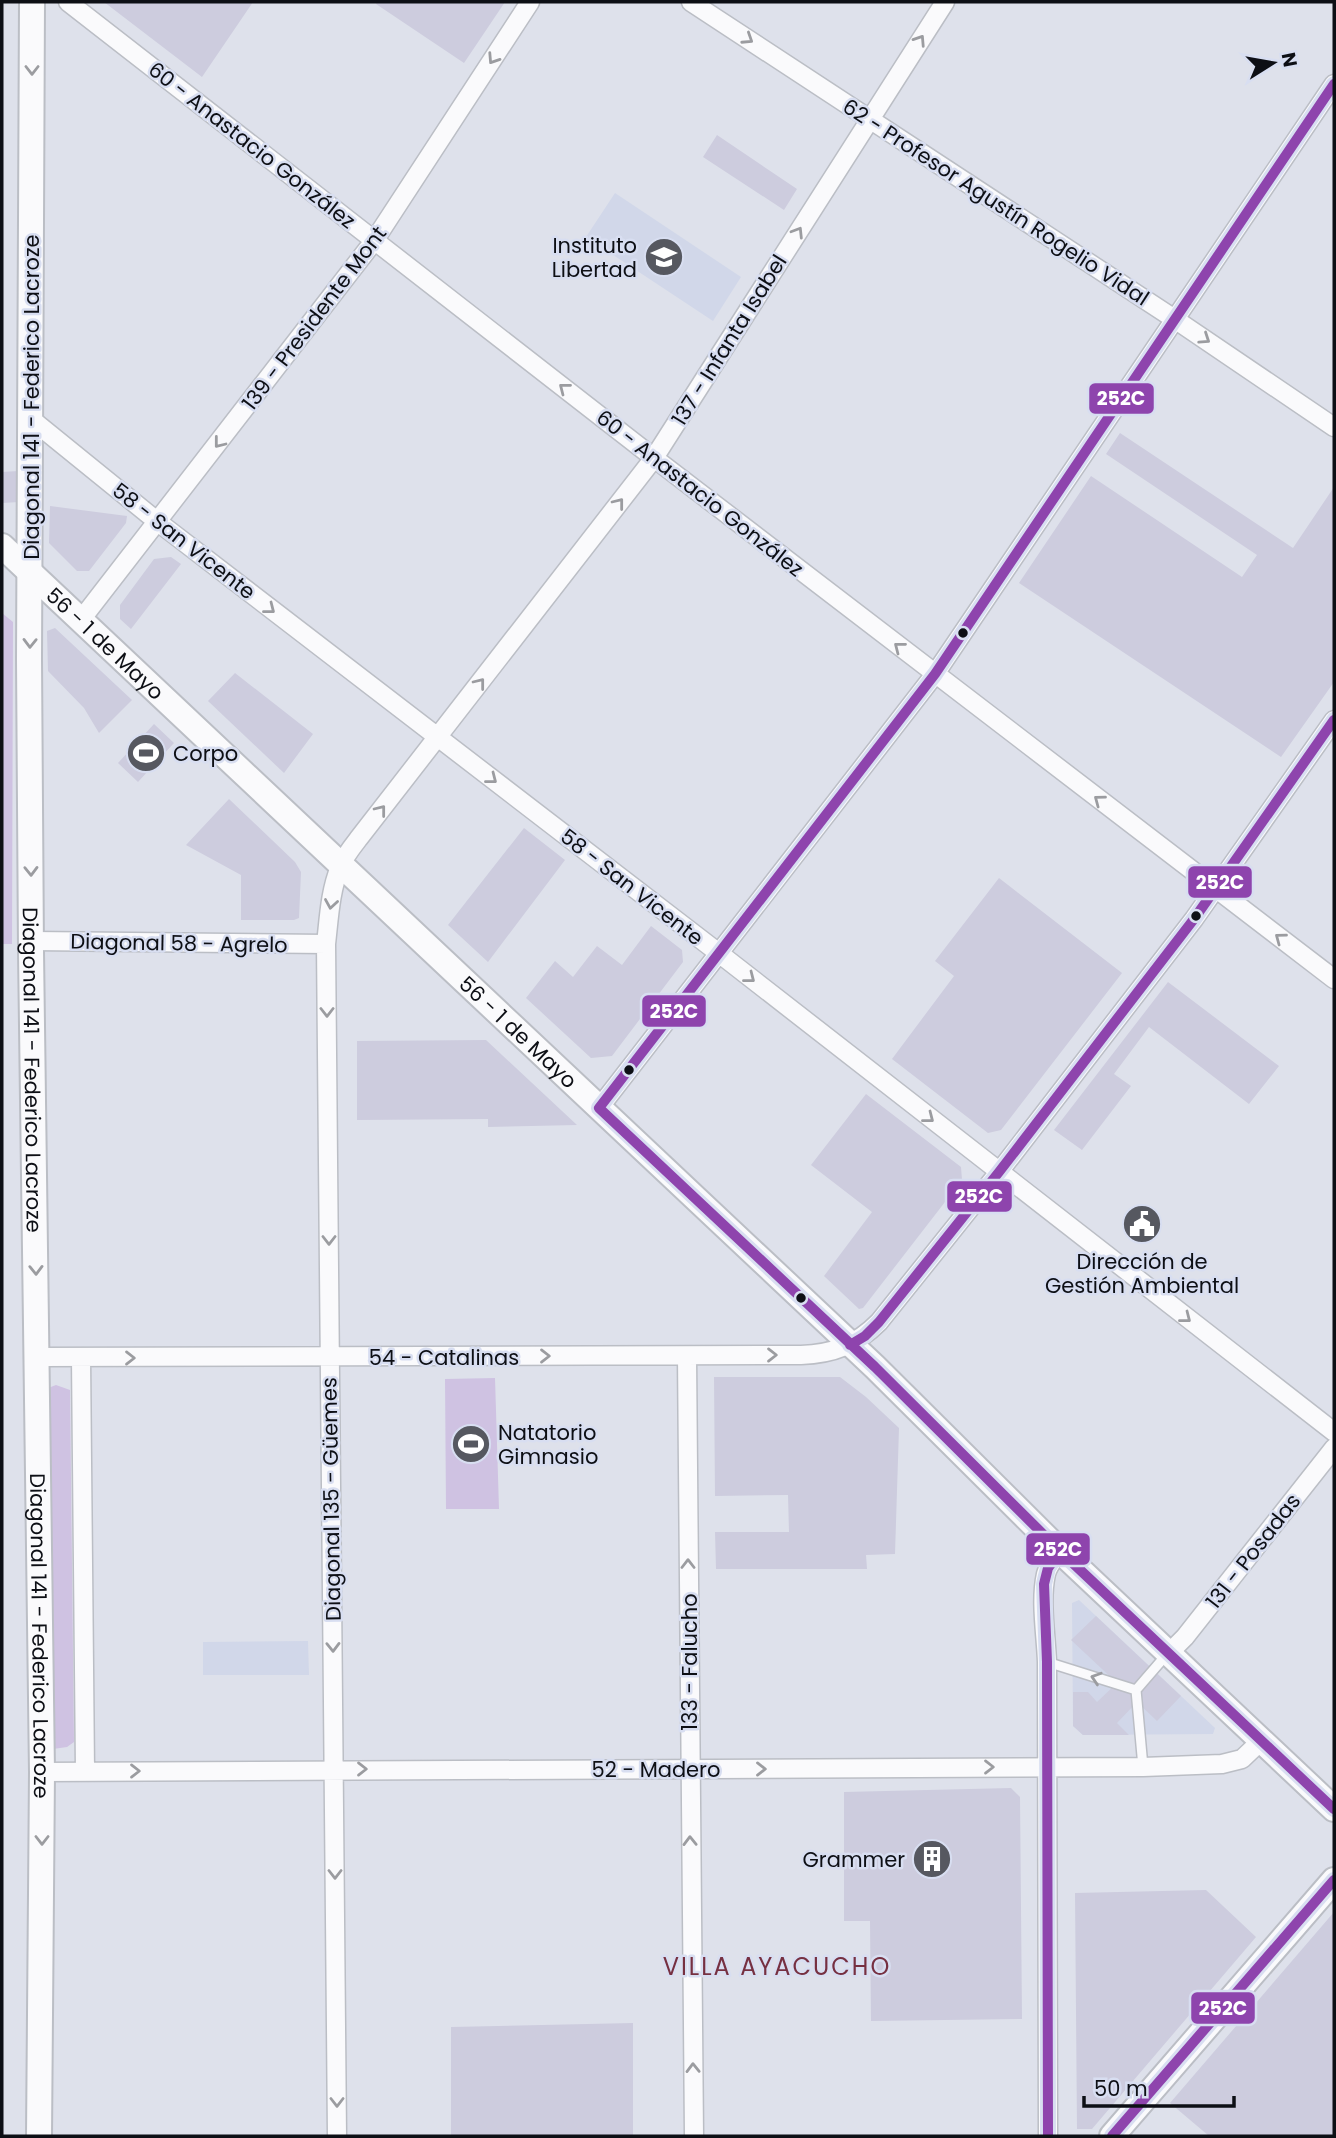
<svg xmlns="http://www.w3.org/2000/svg" width="1336" height="2138" font-family="Poppins,sans-serif">
	<rect width="100%" height="100%" fill="#dee1eb"/>
	<path fill="#d1d7e9" d="M 615,193 L 741,277 L 713,321 L 586,237 Z
		M 1079,1600 L 1215,1728 L 1213,1734 L 1083,1735 L 1073,1726 L 1072,1603 Z
		M 308,1641 L 309,1675 L 203,1675 L 203,1642 Z"/>
	<path fill="#cfc2e2" d="M 2,613 L 13,622 L 12,944 L 2,944 Z
		M 495,1378 L 499,1509 L 446,1509 L 445,1379 Z
		M 56,1385 L 70,1390 L 74,1742 L 67,1747 L 53,1749 L 43,1390 Z"/>
	<path fill="#cdccde" d="M 104,2 L 253,2 L 202,77 Z
		M 377,2 L 505,2 L 464,63 L 376,4 Z
		M 717,135 L 797,189 L 784,210 L 703,157 Z
		M 1120,433 L 1293,548 L 1334,487 L 1334,682 L 1281,757 L 1019,583 L 1091,476 L 1242,577 L 1257,555 L 1106,454 Z
		M 18,471 L 19,502 L 2,503 L 2,472 Z
		M 50,506 L 127,516 L 126,523 L 89,571 L 77,571 L 49,543 Z
		M 171,557 L 181,564 L 131,629 L 120,619 L 120,605 L 154,559 Z
		M 55,628 L 132,700 L 99,733 L 84,708 L 48,671 L 47,631 Z
		M 235,673 L 313,734 L 284,773 L 208,701 Z
		M 154,724 L 174,743 L 138,782 L 118,763 Z
		M 229,799 L 295,862 L 301,872 L 299,918 L 294,920 L 241,920 L 241,875 L 186,845 Z
		M 524,828 L 565,860 L 488,962 L 448,925 Z
		M 999,878 L 1122,973 L 1001,1130 L 988,1133 L 892,1059 L 954,976 L 935,961 Z
		M 651,926 L 682,950 L 683,962 L 612,1056 L 591,1058 L 526,998 L 555,961 L 573,977 L 597,946 L 622,965 Z
		M 1168,982 L 1279,1066 L 1249,1104 L 1149,1027 L 1114,1074 L 1131,1086 L 1082,1150 L 1054,1130 Z
		M 486,1040 L 577,1125 L 488,1127 L 488,1119 L 357,1120 L 357,1041 Z
		M 866,1094 L 961,1167 L 962,1180 L 863,1308 L 859,1309 L 824,1276 L 872,1212 L 811,1165 Z
		M 714,1377 L 840,1377 L 866,1397 L 899,1428 L 895,1554 L 866,1555 L 867,1569 L 716,1569 L 715,1532 L 789,1532 L 788,1495 L 715,1496 Z
		M 1096,1616 L 1181,1696 L 1157,1721 L 1137,1702 L 1117,1723 L 1129,1735 L 1083,1735 L 1073,1726 L 1073,1692 L 1088,1692 L 1097,1702 L 1117,1683 L 1071,1640 Z
		M 1011,1788 L 1020,1797 L 1022,2019 L 871,2021 L 870,1921 L 844,1921 L 844,1792 Z
		M 1206,1890 L 1256,1937 L 1092,2129 L 1077,2129 L 1075,1893 Z
		M 1334,1912 L 1334,2136 L 1209,2136 L 1170,2103 Z
		M 633,2023 L 633,2136 L 451,2136 L 451,2027 Z"/>
	<g fill="none" stroke-linecap="round" stroke-linejoin="round">
		<g stroke="#bbbec5" stroke-width="12">
			<path id="lane" d="M 1047,1662 L 1136,1690 L 1168,1653
				M 1136,1690 L 1143,1767"/>
		</g>
		<g stroke="#bbbec5" stroke-width="21">
			<path id="street" d="M 68,2 L 654,458 L 1334,979
				M 691,2 L 1176,320 L 1334,427
				M 31,419 L 158,522 L 720,954 L 1334,1432
				M 80,621 L 374,241 L 530,2
				M 32,941 L 326,944
				M 599,1108 L 935,674 L 1334,84
				M 687,1356 L 694,2136
				M 37,1357 L 801,1355 C 833,1354 856,1345 879,1322 L 999,1172 L 1194,919 L 1334,720
				M 81,1358 L 85,1771
				M 1170,1652 L 1185,1637 L 1334,1448
				M 42,1772 L 1143,1767 L 1222,1764 L 1242,1759 L 1262,1740
				M 337,2136 L 326,944 C 329,918 330,891 340,867 C 344,857 352,847 359,838 L 654,458 L 945,2
				M 1048,2136 L 1047,1662 C 1046,1634 1040,1601 1046,1574 C 1048,1565 1055,1558 1060,1551"/>
		</g>
		<g stroke="#bbbec5" stroke-width="28">
			<g id="secondary">
				<path id="s1" d="M 32,2 L 29,659 L 31,951 L 42,1772 L 39,2136"/>
				<path id="s2" d="M 2,546 L 875,1367 L 1060,1551 L 1334,1809"/>
				<path d="M 1112,2136 L 1334,1880"/>
			</g>
		</g>
		<use href="#lane" stroke="#fafafc" stroke-width="9"/>
		<use href="#street" stroke="#fafafc" stroke-width="18"/>
		<use href="#secondary" stroke="#fafafc" stroke-width="24"/>
		<g stroke="#d8def1" stroke-width="16">
			<path id="bus-1" d="M 1334,84 L 935,674 L 599,1108 L 875,1367 L 1060,1551 L 1334,1809
				M 850,1345 L 865,1336 L 879,1322 L 999,1172 L 1194,919 L 1334,720
				M 1048,2136 L 1047,1662 L 1044,1584 L 1048,1568 L 1060,1551
				M 1112,2136 L 1334,1880"/>
		</g>
		<use href="#bus-1" stroke="#8e44ad" stroke-width="10"/>
	</g>
	<defs><path id="oneway-chevron" d="M-2-3.5L2.5 0L-2 3.5" fill="none" stroke-width="1.6" stroke-linecap="round" stroke-linejoin="round" transform="scale(1.75)"/></defs>
	<g stroke="#9b9ca0">
		<use href="#oneway-chevron" transform="translate(748 39) rotate(33)"/>
		<use href="#oneway-chevron" transform="translate(920 40) rotate(-57)"/>
		<use href="#oneway-chevron" transform="translate(493 59) rotate(123)"/>
		<use href="#oneway-chevron" transform="translate(32 70) rotate(90)"/>
		<use href="#oneway-chevron" transform="translate(798 232) rotate(-58)"/>
		<use href="#oneway-chevron" transform="translate(1205 339) rotate(34)"/>
		<use href="#oneway-chevron" transform="translate(564 388) rotate(-142)"/>
		<use href="#oneway-chevron" transform="translate(219 443) rotate(128)"/>
		<use href="#oneway-chevron" transform="translate(619 503) rotate(-52)"/>
		<use href="#oneway-chevron" transform="translate(270 609) rotate(38)"/>
		<use href="#oneway-chevron" transform="translate(30 643) rotate(91)"/>
		<use href="#oneway-chevron" transform="translate(899 647) rotate(-142)"/>
		<use href="#oneway-chevron" transform="translate(480 683) rotate(-52)"/>
		<use href="#oneway-chevron" transform="translate(492 779) rotate(38)"/>
		<use href="#oneway-chevron" transform="translate(1099 800) rotate(-143)"/>
		<use href="#oneway-chevron" transform="translate(381 810) rotate(-52)"/>
		<use href="#oneway-chevron" transform="translate(31 871) rotate(89)"/>
		<use href="#oneway-chevron" transform="translate(331 904) rotate(99)"/>
		<use href="#oneway-chevron" transform="translate(1280 938) rotate(-143)"/>
		<use href="#oneway-chevron" transform="translate(750 978) rotate(38)"/>
		<use href="#oneway-chevron" transform="translate(327 1012) rotate(90)"/>
		<use href="#oneway-chevron" transform="translate(929 1118) rotate(38)"/>
		<use href="#oneway-chevron" transform="translate(329 1240) rotate(90)"/>
		<use href="#oneway-chevron" transform="translate(36 1270) rotate(89)"/>
		<use href="#oneway-chevron" transform="translate(1186 1318) rotate(38)"/>
		<use href="#oneway-chevron" transform="translate(772 1355)"/>
		<use href="#oneway-chevron" transform="translate(545 1356)"/>
		<use href="#oneway-chevron" transform="translate(130 1358)"/>
		<use href="#oneway-chevron" transform="translate(688 1564) rotate(-90)"/>
		<use href="#oneway-chevron" transform="translate(333 1647) rotate(89)"/>
		<use href="#oneway-chevron" transform="translate(1096 1678) rotate(-162)"/>
		<use href="#oneway-chevron" transform="translate(989 1767)"/>
		<use href="#oneway-chevron" transform="translate(362 1769)"/>
		<use href="#oneway-chevron" transform="translate(761 1769)"/>
		<use href="#oneway-chevron" transform="translate(135 1771)"/>
		<use href="#oneway-chevron" transform="translate(42 1840) rotate(90)"/>
		<use href="#oneway-chevron" transform="translate(690 1841) rotate(-91)"/>
		<use href="#oneway-chevron" transform="translate(335 1874) rotate(90)"/>
		<use href="#oneway-chevron" transform="translate(693 2068) rotate(-91)"/>
		<use href="#oneway-chevron" transform="translate(337 2102) rotate(90)"/>
	</g>
	<defs>
		<g id="school-disc" transform="scale(2.0125)"><circle r="9.5" fill="#565860" stroke="#d8def1"/><path d="M0-5L7-2L0 1L-7-2ZM-4 1L0 2.5L4 1V4Q0 6-4 4Z" fill="#fff"/></g>
		<g id="stadium-disc" transform="scale(2.0125)"><circle r="9.5" fill="#565860" stroke="#d8def1"/><path d="M0-5a6.5 5 0 1 0 0 10a6.5 5 0 1 0 0-10ZM-3.5-1.8h7v3.6h-7Z" fill="#fff"/></g>
		<g id="civic-disc" transform="scale(2.0125)"><circle r="9.5" fill="#565860" stroke="#d8def1"/><path d="M-.6-6.5H3V-4.5H.6V-3L4-1V1h2V6H-6V1h2V-1L-.6-3ZM-1.2 2.5V6h2.4V2.5Z" fill="#fff"/></g>
		<g id="building-disc" transform="scale(2.0125)"><circle r="9.5" fill="#565860" stroke="#d8def1"/><path d="M-4-6H4V6H1V3H-1V6H-4ZM-2.5-4.3h1.7v1.8h-1.7ZM.8-4.3h1.7v1.8H.8ZM-2.5-1h1.7V.8h-1.7ZM.8-1h1.7V.8H.8Z" fill="#fff"/></g>
	</defs>
	<g fill-rule="evenodd">
		<use href="#school-disc" x="664" y="257"/>
		<use href="#stadium-disc" x="146" y="753"/>
		<use href="#civic-disc" x="1142" y="1224"/>
		<use href="#stadium-disc" x="471" y="1444"/>
		<use href="#building-disc" x="932" y="1859"/>
	</g>
	<g fill="#0d0f15" stroke="#d8def1" stroke-width="2.5">
		<circle cx="963" cy="633" r="6"/>
		<circle cx="1196" cy="916" r="6"/>
		<circle cx="629" cy="1070" r="6"/>
		<circle cx="801" cy="1298" r="6"/>
	</g>
	<g text-anchor="middle" dominant-baseline="central" stroke-width="5" stroke-linejoin="round" paint-order="stroke">
		<g font-size="21" fill="#0d0f15" stroke="#d8def1">
			<text transform="translate(252 145) rotate(38)">60 - Anastacio González</text>
			<text transform="translate(996 202) rotate(33)">62 - Profesor Agustín Rogelio Vidal</text>
			<text transform="translate(314 318) rotate(-53)">139 - Presidente Mont</text>
			<text transform="translate(729 340) rotate(-58)">137 - Infanta Isabel</text>
			<text transform="translate(31 397) rotate(-90)">Diagonal 141 - Federico Lacroze</text>
			<text transform="translate(700 493) rotate(38)">60 - Anastacio González</text>
			<text transform="translate(184 541) rotate(38)">58 - San Vicente</text>
			<text stroke="none"><textPath href="#s2" startOffset="142">56 - 1 de Mayo</textPath></text>
			<text transform="translate(632 887) rotate(38)">58 - San Vicente</text>
			<text transform="translate(179 943) rotate(1)">Diagonal 58 - Agrelo</text>
			<text stroke="none"><textPath href="#s2" startOffset="709">56 - 1 de Mayo</textPath></text>
			<text stroke="none"><textPath href="#s1" startOffset="1068">Diagonal 141 - Federico Lacroze</textPath></text>
			<text x="444" y="1357">54 - Catalinas</text>
			<text transform="translate(331 1499) rotate(-91)">Diagonal 135 - Güemes</text>
			<text transform="translate(1253 1551) rotate(-52)">131 - Posadas</text>
			<text stroke="none"><textPath href="#s1" startOffset="1634">Diagonal 141 - Federico Lacroze</textPath></text>
			<text transform="translate(689 1662) rotate(-90)">133 - Falucho</text>
			<text x="656" y="1769">52 - Madero</text>
		</g>
		<g font-size="21" fill="#0d0f15" stroke="#d8def1" text-anchor="end">
			<text x="637" y="245">Instituto<tspan x="637" dy="24">Libertad</tspan></text>
			<text x="173" y="753" text-anchor="start">Corpo</text>
			<text x="1142" y="1261" text-anchor="middle">Dirección de<tspan x="1142" dy="24">Gestión Ambiental</tspan></text>
			<text x="498" y="1432" text-anchor="start">Natatorio<tspan x="498" dy="24">Gimnasio</tspan></text>
			<text x="905" y="1859">Grammer</text>
		</g>
		<g font-size="24" letter-spacing="2" fill="#763041" stroke="#d8def1">
			<text x="777" y="1966">VILLA AYACUCHO</text>
		</g>
	</g>
	<g stroke="#d8def1" stroke-width="2.5">
		<rect x="1088" y="382" width="67" height="33" rx="7" fill="#8e44ad"/>
		<rect x="1187" y="865" width="66" height="34" rx="7" fill="#8e44ad"/>
		<rect x="641" y="994" width="66" height="34" rx="7" fill="#8e44ad"/>
		<rect x="946" y="1180" width="67" height="33" rx="7" fill="#8e44ad"/>
		<rect x="1025" y="1532" width="66" height="34" rx="7" fill="#8e44ad"/>
		<rect x="1190" y="1991" width="66" height="34" rx="7" fill="#8e44ad"/>
	</g>
	<g font-size="19" text-anchor="middle" font-weight="bold" fill="#fff">
		<text x="1121" y="405">252C</text>
		<text x="1220" y="889">252C</text>
		<text x="674" y="1018">252C</text>
		<text x="979" y="1203">252C</text>
		<text x="1058" y="1556">252C</text>
		<text x="1223" y="2015">252C</text>
	</g>
	<rect width="1336" height="2138" fill="none" stroke="#0d0f15" stroke-width="7"/>
	<g transform="translate(1273 63) rotate(79)" stroke="#d8def1" stroke-width="5" paint-order="stroke">
	<path d="M0-5L12 26L0 18L-12 26Z" fill="#0d0f15"/>
	<text y="-10" font-size="19" font-weight="bold" text-anchor="middle" fill="#0d0f15">N</text>
	</g>
	<path d="M1084 2096v10h150v-10" fill="none" stroke="#0d0f15" stroke-width="3.5"/>
	<text x="1094" y="2096" font-size="21" fill="#0d0f15" stroke="#d8def1" stroke-width="5" paint-order="stroke">50 m</text>
</svg>
